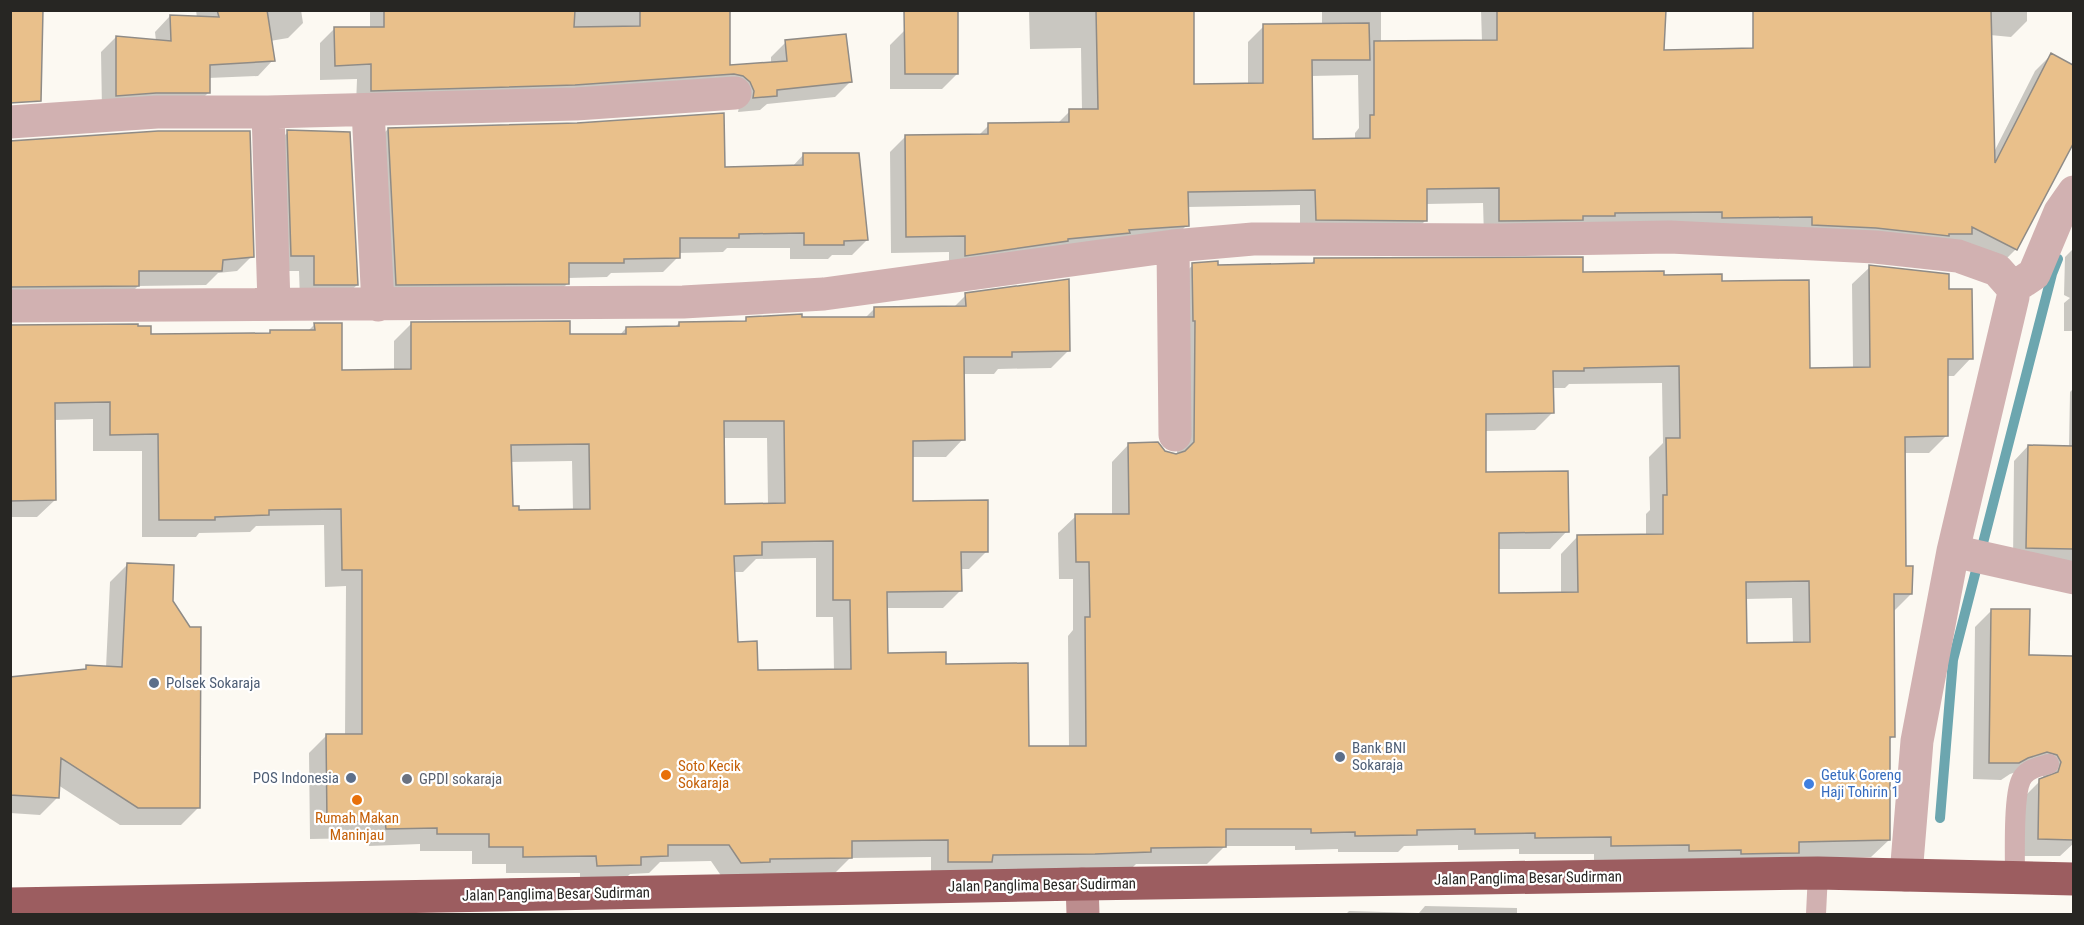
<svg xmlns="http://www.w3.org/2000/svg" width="2084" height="925" font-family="'Roboto Condensed',sans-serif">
	<rect width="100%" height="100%" fill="#fcf9f2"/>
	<path fill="#0003" fill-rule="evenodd" d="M 196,10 L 301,10 L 303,23 L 288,38 L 270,41 L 273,60 L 258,76 L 208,78 L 208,93 L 193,108 L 102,110 L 101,52 L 116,37 L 156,41 L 155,32 L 170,16 L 197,18 Z
		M 370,10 L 722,10 L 729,67 L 771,63 L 771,57 L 786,42 L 850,82 L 835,97 L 767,104 L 760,110 L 738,112 L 739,107 L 356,105 L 357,79 L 320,80 L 320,43 L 335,28 L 370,28 Z
		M 1029,10 L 1192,10 L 1193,86 L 1248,85 L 1248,42 L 1264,26 L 1322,25 L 1322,10 L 1381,10 L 1381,43 L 1482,42 L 1481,10 L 1664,10 L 1662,51 L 1761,112 L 1766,10 L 2027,10 L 2027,21 L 2011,37 L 1990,35 L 1993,154 L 2035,71 L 2051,55 L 2074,66 L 2074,140 L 2016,249 L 2000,265 L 1484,237 L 1483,203 L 1426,204 L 1426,220 L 1410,236 L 1300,236 L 1300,205 L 1187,207 L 1187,225 L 1171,241 L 949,271 L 949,252 L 891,253 L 890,152 L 906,136 L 978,136 L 989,125 L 1057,124 L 1070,111 L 1082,111 L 1081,48 L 1030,49 ZM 1358,75 L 1359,128 L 1355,133 L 1355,140 L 1311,140 L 1311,76 Z
		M 905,30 L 957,74 L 942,89 L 890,89 L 890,45 Z
		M 388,129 L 724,169 L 792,167 L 804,154 L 867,240 L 852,255 L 832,255 L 828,259 L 790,259 L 790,248 L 727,248 L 723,252 L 678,253 L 678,257 L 663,272 L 611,273 L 607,277 L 568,278 L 568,283 L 553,298 L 381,299 L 373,144 Z
		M 288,132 L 357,285 L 341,300 L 300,300 L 299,271 L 277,271 L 273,147 Z
		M 10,154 L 252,256 L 237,271 L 218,273 L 206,285 L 138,286 L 123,301 L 10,302 Z
		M 2074,248 L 2074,331 L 2064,331 L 2064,303 L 2070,298 L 2064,295 L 2065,257 Z
		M 1315,260 L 1582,274 L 1662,276 L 1721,283 L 1809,369 L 1853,369 L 1852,284 L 1870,267 L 1948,290 L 1971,358 L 1954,376 L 1946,376 L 1947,435 L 1929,453 L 1903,453 L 1905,567 L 1911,594 L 1894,611 L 1893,736 L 1889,741 L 1889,840 L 1871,857 L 1594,863 L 1594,854 L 1519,854 L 1519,849 L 1458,850 L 1458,845 L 1404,846 L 1398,852 L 1338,852 L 1338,849 L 1295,850 L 1295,846 L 1225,846 L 1207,864 L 1136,864 L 1132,868 L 931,878 L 931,857 L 850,858 L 833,875 L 724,880 L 711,861 L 660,862 L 649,873 L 630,874 L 622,882 L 580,883 L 580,873 L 506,873 L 506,864 L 472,864 L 472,851 L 420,851 L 420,844 L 369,846 L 368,838 L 310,839 L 309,753 L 327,735 L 345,735 L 346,586 L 325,587 L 324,525 L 256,526 L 250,532 L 199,533 L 196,537 L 142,537 L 142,451 L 93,451 L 93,419 L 54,420 L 55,500 L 37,517 L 10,517 L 10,326 L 150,335 L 269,334 L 271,332 L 308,331 L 315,324 L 341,372 L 394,371 L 394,341 L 411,324 L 568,336 L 619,336 L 626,328 L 675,327 L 679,323 L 743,322 L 747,319 L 864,319 L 875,308 L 954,307 L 966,295 L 1068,351 L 1051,368 L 998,369 L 994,374 L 963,374 L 963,439 L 946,457 L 911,457 L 912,502 L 987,551 L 969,569 L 960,569 L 960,591 L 943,608 L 886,608 L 886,654 L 945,665 L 1027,748 L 1069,747 L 1068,636 L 1073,630 L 1073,579 L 1059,579 L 1058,533 L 1076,516 L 1112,515 L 1112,462 L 1129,444 L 1177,456 L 1178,338 L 1175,282 L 1193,265 L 1217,266 L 1310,264 ZM 1662,383 L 1663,443 L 1649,457 L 1650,510 L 1646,514 L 1646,535 L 1578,536 L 1561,554 L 1561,594 L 1498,595 L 1497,549 L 1550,549 L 1567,531 L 1484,474 L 1484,431 L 1535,430 L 1553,412 L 1552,388 L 1565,388 L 1569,384 ZM 723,438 L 767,438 L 768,505 L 724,506 ZM 572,461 L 573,511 L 517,512 L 511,508 L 510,462 ZM 816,558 L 816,617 L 833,617 L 834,671 L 756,671 L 737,643 L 733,572 L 743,572 L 756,559 ZM 1792,598 L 1793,644 L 1745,644 L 1745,599 Z
		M 2074,388 L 2074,563 L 2013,562 L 2014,461 L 2028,446 L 2069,447 L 2070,392 Z
		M 127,565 L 172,601 L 198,808 L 181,825 L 120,825 L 58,785 L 57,798 L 40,815 L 10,813 L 10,678 L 83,671 L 87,667 L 106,668 L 110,582 Z
		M 1992,610 L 2027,657 L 2074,658 L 2074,843 L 2060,856 L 2022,856 L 2023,798 L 2040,781 L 2045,779 L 2040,772 L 2029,768 L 2010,774 L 2001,780 L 1973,779 L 1975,627 Z
		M 1425,906 L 1517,908 L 1517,914 L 1346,914 L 1349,911 L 1419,913 Z
		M 1579,913 L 1611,914 L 1578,914 Z"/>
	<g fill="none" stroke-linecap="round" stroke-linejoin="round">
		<path stroke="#6ca6af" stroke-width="10" d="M 1940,818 L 1953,660 L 2052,274 L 2058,259"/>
	</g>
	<path fill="#e9c08b" stroke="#8f8b86" stroke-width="1.5" fill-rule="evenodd" d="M 10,10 L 43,10 L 41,101 L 10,103 Z
		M 217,10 L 267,10 L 275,61 L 210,65 L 210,93 L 156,93 L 116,96 L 116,36 L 171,41 L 170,15 L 219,17 Z
		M 384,10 L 575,10 L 574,27 L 640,26 L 640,10 L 730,10 L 730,65 L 787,61 L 785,40 L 846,34 L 852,82 L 777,90 L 777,96 L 753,98 L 754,91 L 750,82 L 743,76 L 734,74 L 575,85 L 371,91 L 371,64 L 335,66 L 334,27 L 384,27 Z
		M 904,10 L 958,10 L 958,74 L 905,74 Z
		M 1096,10 L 1194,10 L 1194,84 L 1263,83 L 1263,24 L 1369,23 L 1370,60 L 1312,60 L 1313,139 L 1370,138 L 1370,115 L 1374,115 L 1374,41 L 1497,40 L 1497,10 L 1666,10 L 1664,50 L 1753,48 L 1753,10 L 1991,10 L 1995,163 L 2051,53 L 2073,65 L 2073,144 L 2017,250 L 1972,227 L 1972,234 L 1949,234 L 1949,236 L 1876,228 L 1812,225 L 1812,217 L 1722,218 L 1722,212 L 1615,213 L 1615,216 L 1583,216 L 1583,220 L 1499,221 L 1499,188 L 1427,189 L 1427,221 L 1316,220 L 1315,190 L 1188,192 L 1189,226 L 1129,230 L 1130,233 L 1068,239 L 1068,241 L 965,256 L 965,236 L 906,237 L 905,135 L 988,134 L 988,123 L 1069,122 L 1069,109 L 1098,109 Z
		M 724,113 L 725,167 L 803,165 L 803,153 L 859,153 L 868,240 L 844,241 L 844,245 L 804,245 L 804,233 L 739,234 L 739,238 L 680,238 L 680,258 L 624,259 L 624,263 L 569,263 L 569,284 L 396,285 L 388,128 L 577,123 Z
		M 287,130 L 350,132 L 358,285 L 314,285 L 314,256 L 291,256 Z
		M 158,131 L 250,131 L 254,257 L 223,260 L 222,271 L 139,271 L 139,286 L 10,287 L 10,141 Z
		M 1583,257 L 1583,272 L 1664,271 L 1664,275 L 1722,274 L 1722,281 L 1809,280 L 1810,368 L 1870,367 L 1869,265 L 1949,274 L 1949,289 L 1972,289 L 1973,359 L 1948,359 L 1948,436 L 1905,437 L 1906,566 L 1913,566 L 1912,594 L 1894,594 L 1895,737 L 1890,737 L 1890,840 L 1799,842 L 1799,853 L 1741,854 L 1741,850 L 1689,851 L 1689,845 L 1611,846 L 1611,837 L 1535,838 L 1535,833 L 1475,834 L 1475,829 L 1417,830 L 1417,835 L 1355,836 L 1355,832 L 1311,833 L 1311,829 L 1226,829 L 1226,847 L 1151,848 L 1151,852 L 1095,854 L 993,855 L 992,862 L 948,862 L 948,840 L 852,841 L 852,858 L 770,859 L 770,862 L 741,863 L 729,845 L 668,845 L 668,856 L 641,857 L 641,865 L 597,866 L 596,856 L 523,857 L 523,847 L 489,847 L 489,834 L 437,834 L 437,828 L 386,829 L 385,821 L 327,822 L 326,734 L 362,734 L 362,570 L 342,570 L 341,509 L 269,510 L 269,515 L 215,517 L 215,520 L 159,520 L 158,434 L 110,435 L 110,402 L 55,403 L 56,500 L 10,501 L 10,325 L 138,324 L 138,326 L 151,326 L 151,334 L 270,333 L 270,330 L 315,330 L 314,323 L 342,323 L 342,370 L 411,369 L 411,322 L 570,321 L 570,334 L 626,334 L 626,327 L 679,326 L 679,322 L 746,321 L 746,317 L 802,314 L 802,317 L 874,317 L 874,307 L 966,306 L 965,293 L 1069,279 L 1070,351 L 1012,352 L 1012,357 L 964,357 L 965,440 L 913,441 L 913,501 L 988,500 L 988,552 L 961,552 L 962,591 L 887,592 L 888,653 L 946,652 L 946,664 L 1028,663 L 1029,746 L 1086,746 L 1085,617 L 1090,617 L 1089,562 L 1076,562 L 1075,514 L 1129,514 L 1128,443 L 1158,442 L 1165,451 L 1176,454 L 1185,451 L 1194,442 L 1195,321 L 1193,321 L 1192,263 L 1218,261 L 1218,265 L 1314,263 L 1314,258 ZM 1679,366 L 1680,438 L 1666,438 L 1667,495 L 1663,495 L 1663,534 L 1577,535 L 1578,592 L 1499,593 L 1499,533 L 1569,532 L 1568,471 L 1486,472 L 1486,414 L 1554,413 L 1553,371 L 1584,371 L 1584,368 ZM 724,421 L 784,421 L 785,503 L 725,504 ZM 589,444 L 590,509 L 519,510 L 519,506 L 513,506 L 511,445 ZM 833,541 L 833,600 L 850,600 L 851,669 L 758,670 L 757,641 L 738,642 L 734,556 L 762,555 L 762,542 ZM 1809,581 L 1810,642 L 1747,643 L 1746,582 Z
		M 2028,445 L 2073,446 L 2073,549 L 2026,548 Z
		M 127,563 L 174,565 L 173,601 L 190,627 L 201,627 L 200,808 L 138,808 L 61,758 L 59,798 L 10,795 L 10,677 L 86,669 L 86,665 L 122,667 Z
		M 1991,609 L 2030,609 L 2029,655 L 2073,656 L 2073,840 L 2038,839 L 2039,779 L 2058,772 L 2061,762 L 2057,755 L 2047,752 L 2028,758 L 2019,763 L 1989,763 Z"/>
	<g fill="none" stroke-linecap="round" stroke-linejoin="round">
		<path stroke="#d1b1b1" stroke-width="20" d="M 2015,878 C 2015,856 2013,797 2021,780 C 2026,769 2038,767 2049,764
			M 1816,914 L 1818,873"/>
		<path stroke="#d1b1b1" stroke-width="33" d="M 368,110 L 378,305
			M 268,112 L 274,304
			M 10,122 L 157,112 L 268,112 L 576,104 L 735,93
			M 1173,246 L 1175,435
			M 2013,288 L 2034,274 L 2060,212 L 2074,192
			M 10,306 L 683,302 L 824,294 L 1173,246 L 1253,239 L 1500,240 L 1670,237 L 1875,247 L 1958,256 L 1997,270 L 2013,288 L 2013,297 L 1953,551 L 1917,741 L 1906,875
			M 1953,551 L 2074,578"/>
		<path stroke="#bc8d8e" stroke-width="33" d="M 1082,884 L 1083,914"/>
		<path stroke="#9c5d60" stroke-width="33" d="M 10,904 L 1082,884 L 1818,873 L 2074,879"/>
	</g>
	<g fill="#5c6f8a" stroke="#fff" stroke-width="2">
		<circle cx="154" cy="683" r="6"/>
		<circle cx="1340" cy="757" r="6"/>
		<circle cx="351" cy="778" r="6"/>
	</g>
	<g fill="#e8710a" stroke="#fff" stroke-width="2">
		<circle cx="666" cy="775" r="6"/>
		<circle cx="357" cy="800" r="6"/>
	</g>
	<circle fill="#6b7280" stroke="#fff" stroke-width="2" cx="407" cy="779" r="6"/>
	<circle fill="#3f7fe0" stroke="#fff" stroke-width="2" cx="1809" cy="784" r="6"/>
	<g text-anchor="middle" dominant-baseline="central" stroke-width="4.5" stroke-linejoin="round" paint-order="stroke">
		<g font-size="15" fill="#4e5e75" stroke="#fff" text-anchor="start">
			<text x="166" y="683">Polsek Sokaraja</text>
			<text x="1352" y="748">Bank BNI<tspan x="1352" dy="17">Sokaraja</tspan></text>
			<text x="339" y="778" text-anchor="end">POS Indonesia</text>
		</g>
		<g font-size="15" fill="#c56008" stroke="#fff" text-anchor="start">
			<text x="678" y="766">Soto Kecik<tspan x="678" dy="17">Sokaraja</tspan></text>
			<text x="357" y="818" text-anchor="middle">Rumah Makan<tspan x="357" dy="17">Maninjau</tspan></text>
		</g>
		<g font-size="15" fill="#366cbe" stroke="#fff" text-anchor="start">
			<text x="1821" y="775">Getuk Goreng<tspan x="1821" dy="17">Haji Tohirin 1</tspan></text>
		</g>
		<g font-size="15" fill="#5b616d" stroke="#fff" text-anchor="start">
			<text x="419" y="779">GPDI sokaraja</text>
		</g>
		<g font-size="15" fill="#272623" stroke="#fff">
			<text transform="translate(1528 878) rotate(-1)">Jalan Panglima Besar Sudirman</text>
			<text transform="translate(1042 885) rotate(-1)">Jalan Panglima Besar Sudirman</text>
			<text transform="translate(556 894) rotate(-1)">Jalan Panglima Besar Sudirman</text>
		</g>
	</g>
	<rect width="2084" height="925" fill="none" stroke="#272623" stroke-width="24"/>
</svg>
